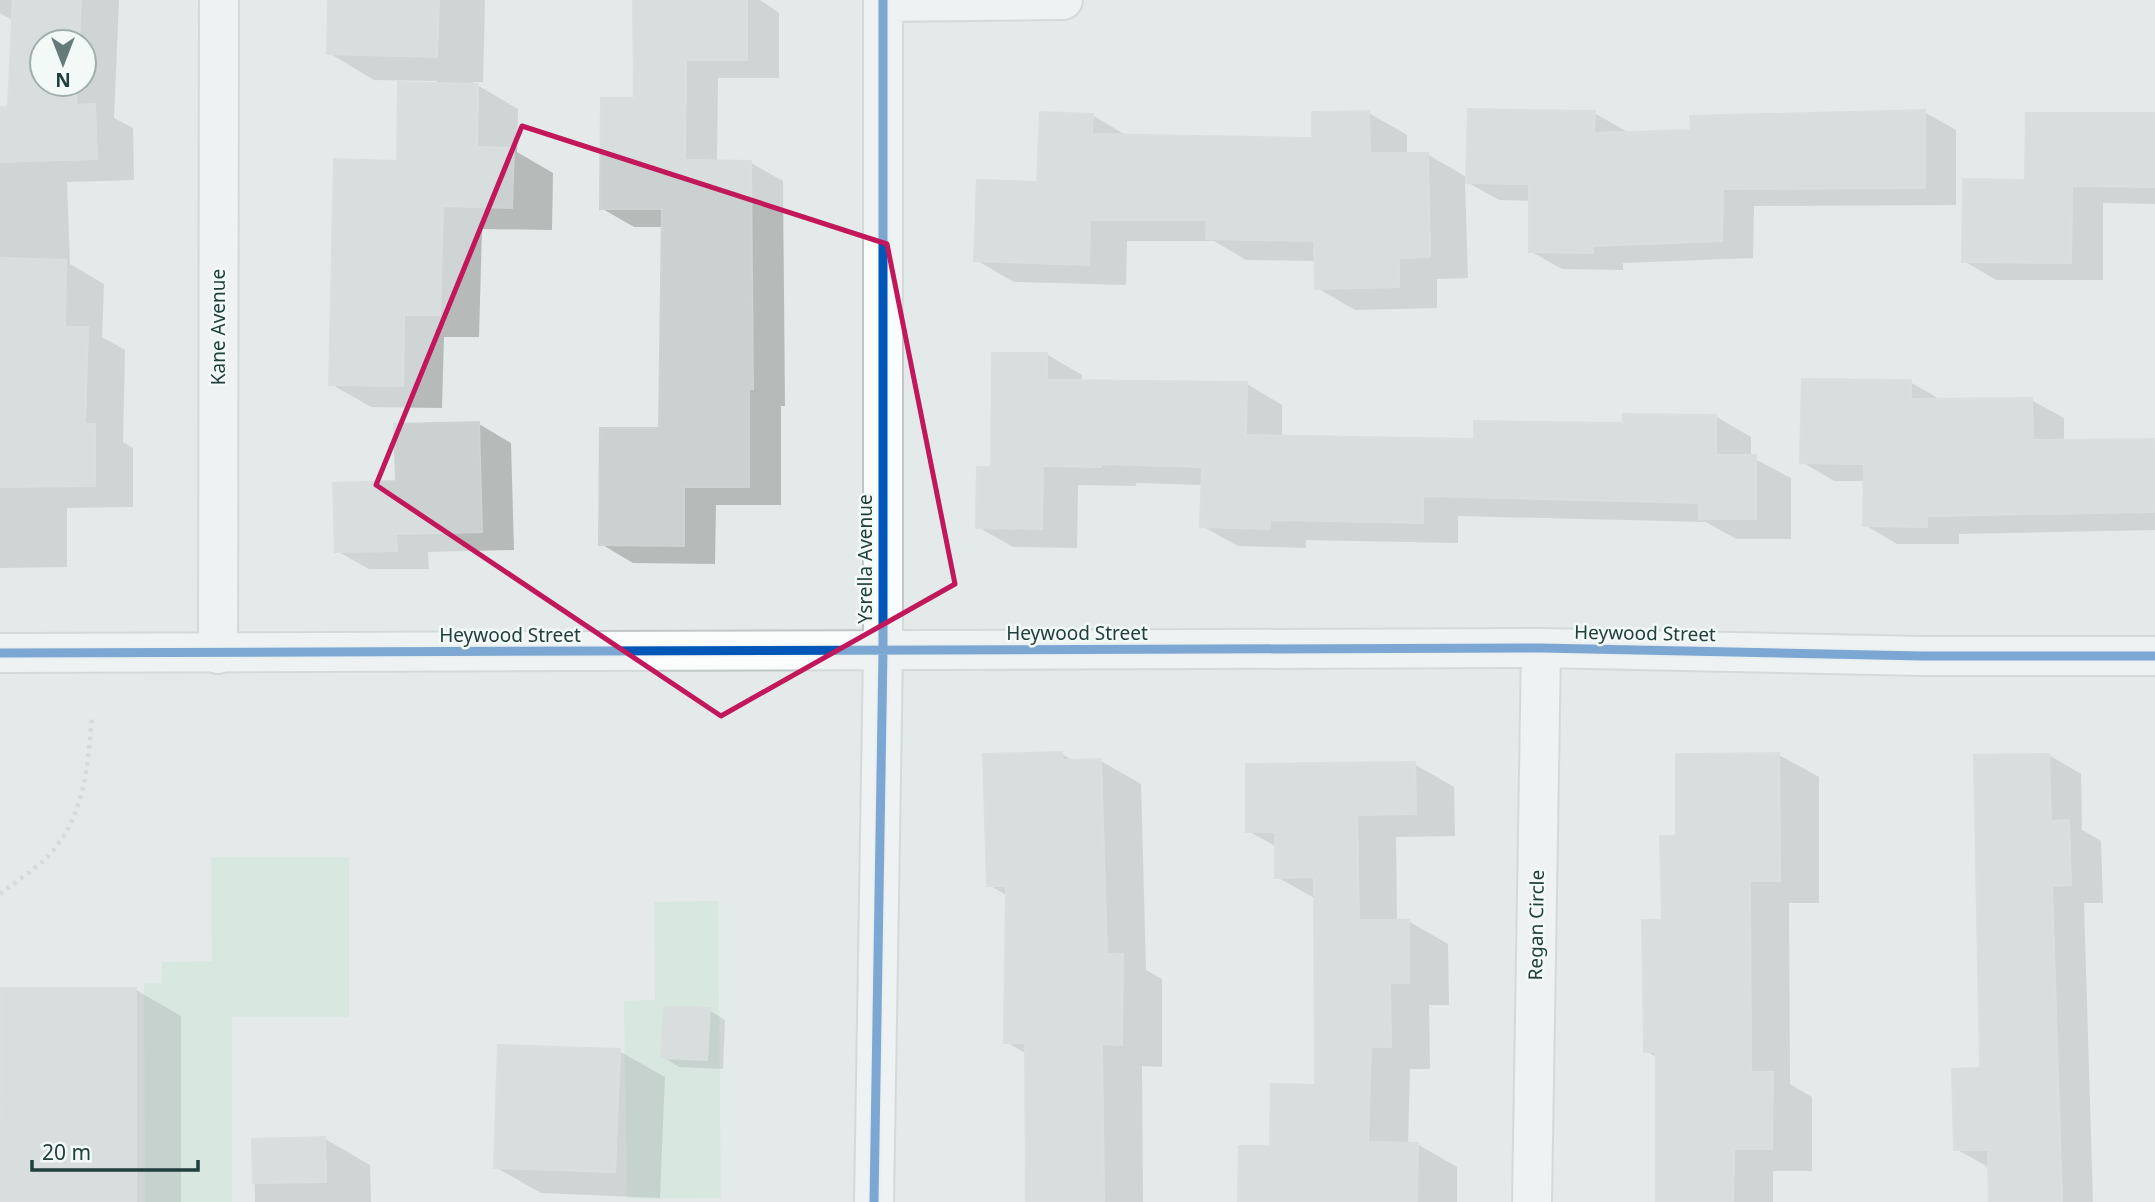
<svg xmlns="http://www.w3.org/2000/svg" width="2155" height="1202" font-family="'Noto Sans',sans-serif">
	<rect width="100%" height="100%" fill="#e4eae9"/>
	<path fill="#cce4d8" d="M 211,857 L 349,857 L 349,1017 L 232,1017 L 232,1202 L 145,1202 L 144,983 L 162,983 L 162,962 L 212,961 Z
		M 718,901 L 721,1198 L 627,1199 L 624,1001 L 655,1000 L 654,902 Z"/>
	<path fill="#0003" fill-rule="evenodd" d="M 0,0 L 119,0 L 114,118 L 133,128 L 134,180 L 67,182 L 70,264 L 104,284 L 102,337 L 125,350 L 123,442 L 133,448 L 133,507 L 67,508 L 67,567 L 0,568 L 0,109 L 10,108 L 14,21 L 0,13 ZM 42,42 L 84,42 L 84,84 L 42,84 Z
		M 329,0 L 485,0 L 483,82 L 472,82 L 518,109 L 517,152 L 553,173 L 552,230 L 482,229 L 479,337 L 444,337 L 442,408 L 371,407 L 331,384 L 398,163 L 437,81 L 374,80 L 329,53 Z
		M 636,0 L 760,0 L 779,13 L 779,78 L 718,78 L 717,162 L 751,163 L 783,181 L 785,406 L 781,406 L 781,505 L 716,505 L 715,564 L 633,563 L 601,544 L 661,430 L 663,227 L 634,227 L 601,208 L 636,100 Z
		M 1924,112 L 1956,130 L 1956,205 L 1754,206 L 1753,258 L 1623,263 L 1623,270 L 1562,269 L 1530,251 L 1531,201 L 1499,200 L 1465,181 L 1468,278 L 1437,279 L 1437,308 L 1355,310 L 1317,288 L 1316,261 L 1246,260 L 1214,241 L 1127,241 L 1126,285 L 1014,282 L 976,260 L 1092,115 L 1129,137 L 1314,139 L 1314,114 L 1369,113 L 1407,135 L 1407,155 L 1427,154 L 1468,178 L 1594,113 L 1626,131 L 1626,134 L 1693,132 Z
		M 2155,115 L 2155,204 L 2103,203 L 2103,280 L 1996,280 L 1964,261 Z
		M 1046,354 L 1082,375 L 1082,382 L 1247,384 L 1282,405 L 1282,437 L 1476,440 L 1715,416 L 1751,437 L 1751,457 L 1791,478 L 1791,539 L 1736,539 L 1706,522 L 1458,516 L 1458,543 L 1306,540 L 1306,548 L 1238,546 L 1202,526 L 1203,485 L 1136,483 L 1136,486 L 1078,485 L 1077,548 L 1013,547 L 978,527 L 993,468 Z
		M 1910,382 L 1943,401 L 2031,400 L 2064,418 L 2064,441 L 2155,440 L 2155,530 L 1959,534 L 1959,544 L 1897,544 L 1865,525 L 1866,481 L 1834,481 L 1802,462 Z
		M 479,424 L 511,443 L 514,550 L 428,552 L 429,569 L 369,569 L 337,551 L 398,483 Z
		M 1062,754 L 1075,762 L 1101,761 L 1141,784 L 1146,970 L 1162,979 L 1162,1067 L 1142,1066 L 1143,1202 L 1028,1202 L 1027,1054 L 1006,1042 L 1008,896 L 989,885 Z
		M 1779,755 L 1819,777 L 1819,903 L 1789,903 L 1790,1084 L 1812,1097 L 1812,1171 L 1773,1171 L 1773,1202 L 1657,1202 L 1658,1058 L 1646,1051 L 1678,838 Z
		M 2049,755 L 2081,774 L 2082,830 L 2101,841 L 2103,903 L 2084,903 L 2093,1202 L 1990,1202 L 1990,1168 L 1956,1149 L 1981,1070 Z
		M 1414,764 L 1454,787 L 1455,836 L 1396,837 L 1397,921 L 1408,921 L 1448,944 L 1449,1005 L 1429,1005 L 1430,1069 L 1410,1069 L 1408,1144 L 1417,1144 L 1457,1167 L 1457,1202 L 1239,1202 L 1272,1148 L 1317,1087 L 1316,899 L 1277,877 L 1277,847 L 1248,831 Z
		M 136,990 L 181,1016 L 181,1202 L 0,1202 L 0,1072 Z
		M 709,1010 L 725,1020 L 723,1069 L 679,1067 L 663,1057 Z
		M 619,1051 L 665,1077 L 660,1198 L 541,1193 L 495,1167 Z
		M 325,1139 L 370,1165 L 371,1202 L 255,1202 L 254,1141 Z"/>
	<path fill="#cbd1d0" stroke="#cdd3d2" stroke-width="2" d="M 13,0 L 81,0 L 79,42 L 42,42 L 42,84 L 77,84 L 76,105 L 95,104 L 97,159 L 0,162 L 0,107 L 8,107 Z
		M 328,0 L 439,0 L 437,57 L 327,54 Z
		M 633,0 L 747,0 L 747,60 L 686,60 L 685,160 L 751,161 L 753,389 L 749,389 L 749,487 L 684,487 L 684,546 L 599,545 L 600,428 L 659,428 L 662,209 L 600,209 L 601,98 L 634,98 Z
		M 398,82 L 478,84 L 477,147 L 514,148 L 512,208 L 443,206 L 440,315 L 404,315 L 403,386 L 329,385 L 334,159 L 397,161 Z
		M 1468,109 L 1595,111 L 1594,133 L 1691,130 L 1690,116 L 1925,110 L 1925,188 L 1723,189 L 1722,241 L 1593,246 L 1593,253 L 1529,252 L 1529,184 L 1466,183 Z
		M 1369,111 L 1370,153 L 1428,153 L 1430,257 L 1399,258 L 1399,287 L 1315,289 L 1314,241 L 1206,239 L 1207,220 L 1090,220 L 1089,265 L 974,261 L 977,180 L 1037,182 L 1040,112 L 1093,114 L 1092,134 L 1312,138 L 1312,112 Z
		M 2026,113 L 2155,113 L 2155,187 L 2072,186 L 2071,263 L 1962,262 L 1963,179 L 2025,180 Z
		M 0,258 L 66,260 L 65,327 L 88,327 L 85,424 L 95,424 L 95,486 L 0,487 Z
		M 992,353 L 1047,353 L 1047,380 L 1247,382 L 1246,435 L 1474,439 L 1474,421 L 1623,423 L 1623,414 L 1716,415 L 1716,455 L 1756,455 L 1756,519 L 1699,519 L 1699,503 L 1423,496 L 1423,523 L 1270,520 L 1270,529 L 1200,527 L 1202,467 L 1101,464 L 1101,467 L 1043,466 L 1042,529 L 976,528 L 977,467 L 991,467 Z
		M 1802,379 L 1911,380 L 1911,399 L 2032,398 L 2033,440 L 2155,439 L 2155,512 L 1927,516 L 1927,527 L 1863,526 L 1864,464 L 1800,463 Z
		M 479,422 L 482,532 L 396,534 L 397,551 L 335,552 L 333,483 L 396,481 L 394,424 Z
		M 1062,752 L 1063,760 L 1101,759 L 1107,954 L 1123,954 L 1122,1045 L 1102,1044 L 1104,1202 L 1026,1202 L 1025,1043 L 1004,1043 L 1006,886 L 987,886 L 983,754 Z
		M 1779,753 L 1780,881 L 1750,881 L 1751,1072 L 1773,1072 L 1772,1149 L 1734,1149 L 1733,1202 L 1656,1202 L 1656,1052 L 1644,1052 L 1642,920 L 1662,920 L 1660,836 L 1676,836 L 1676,754 Z
		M 2049,754 L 2051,821 L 2069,820 L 2071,885 L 2052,886 L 2062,1202 L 1989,1202 L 1988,1150 L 1954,1150 L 1952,1069 L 1980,1068 L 1974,755 Z
		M 1415,762 L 1416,814 L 1357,815 L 1359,920 L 1409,920 L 1409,983 L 1390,983 L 1391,1047 L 1371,1047 L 1368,1142 L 1418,1143 L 1417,1202 L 1238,1202 L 1239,1146 L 1270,1146 L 1271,1084 L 1315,1085 L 1314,877 L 1275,878 L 1275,832 L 1246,832 L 1246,764 Z
		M 1,988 L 136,988 L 136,1202 L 0,1202 Z
		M 664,1007 L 710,1008 L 707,1060 L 661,1058 Z
		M 498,1045 L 620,1049 L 615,1172 L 494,1168 Z
		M 325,1137 L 326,1182 L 253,1183 L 252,1139 Z"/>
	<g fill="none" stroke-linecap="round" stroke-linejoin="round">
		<g stroke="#c1c7c6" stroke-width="42">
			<path id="minor" d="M 883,2 L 1063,0
				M 218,654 L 219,0
				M 874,1202 L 883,652 L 883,0
				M 1532,1202 L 1541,648"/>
		</g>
		<g stroke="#c1c7c6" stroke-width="42">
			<path id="tertiary" d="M 0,653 L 1541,648 L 1922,656 L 2155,656"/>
		</g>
		<path stroke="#c1cac9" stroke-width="4.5" stroke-dasharray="3.5 5" stroke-linecap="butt" d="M 0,894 C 14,883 30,873 43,861 C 84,823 88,768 92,716"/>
		<use href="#minor" stroke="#fbfcfc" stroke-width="38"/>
		<use href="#tertiary" stroke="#fbfcfc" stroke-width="38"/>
		<g stroke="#f2f9f7" stroke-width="13">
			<path id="cycleway" d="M 0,653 L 1541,648 L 1922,656 L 2155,656
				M 874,1202 L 883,652 L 883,0"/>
		</g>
		<use href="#cycleway" stroke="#0057b8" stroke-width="9"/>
	</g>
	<path d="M0 0H2155V1202H0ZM 522,126 L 887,244 L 955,584 L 721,716 L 376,485 Z" fill="#e4eae9" fill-opacity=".55" fill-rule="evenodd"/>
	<path fill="none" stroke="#c2185b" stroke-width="5" stroke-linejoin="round" d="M 522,126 L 887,244 L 955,584 L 721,716 L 376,485 Z"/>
	<g text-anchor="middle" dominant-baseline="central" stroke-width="5" stroke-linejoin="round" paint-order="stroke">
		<g font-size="19" fill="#203f3d" stroke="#f2f9f7">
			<text transform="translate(218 327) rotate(-90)">Kane Avenue</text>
			<text transform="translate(865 559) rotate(-90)">Ysrella Avenue</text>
			<text x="1077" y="633">Heywood Street</text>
			<text transform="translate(1645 633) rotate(1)">Heywood Street</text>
			<text x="510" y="635">Heywood Street</text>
			<text transform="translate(1536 925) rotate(-89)">Regan Circle</text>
		</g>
	</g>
	<g transform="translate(63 63) rotate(180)"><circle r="33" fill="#f2f9f7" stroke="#9eafad" stroke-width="2"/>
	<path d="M0-5L12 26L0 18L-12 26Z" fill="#657b79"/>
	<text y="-10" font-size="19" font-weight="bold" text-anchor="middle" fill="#203f3d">N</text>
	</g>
	<path d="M32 1160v10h166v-10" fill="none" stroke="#203f3d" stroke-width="3.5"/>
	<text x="42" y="1160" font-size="21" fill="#203f3d" stroke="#f2f9f7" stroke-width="5" paint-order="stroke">20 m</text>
</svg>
